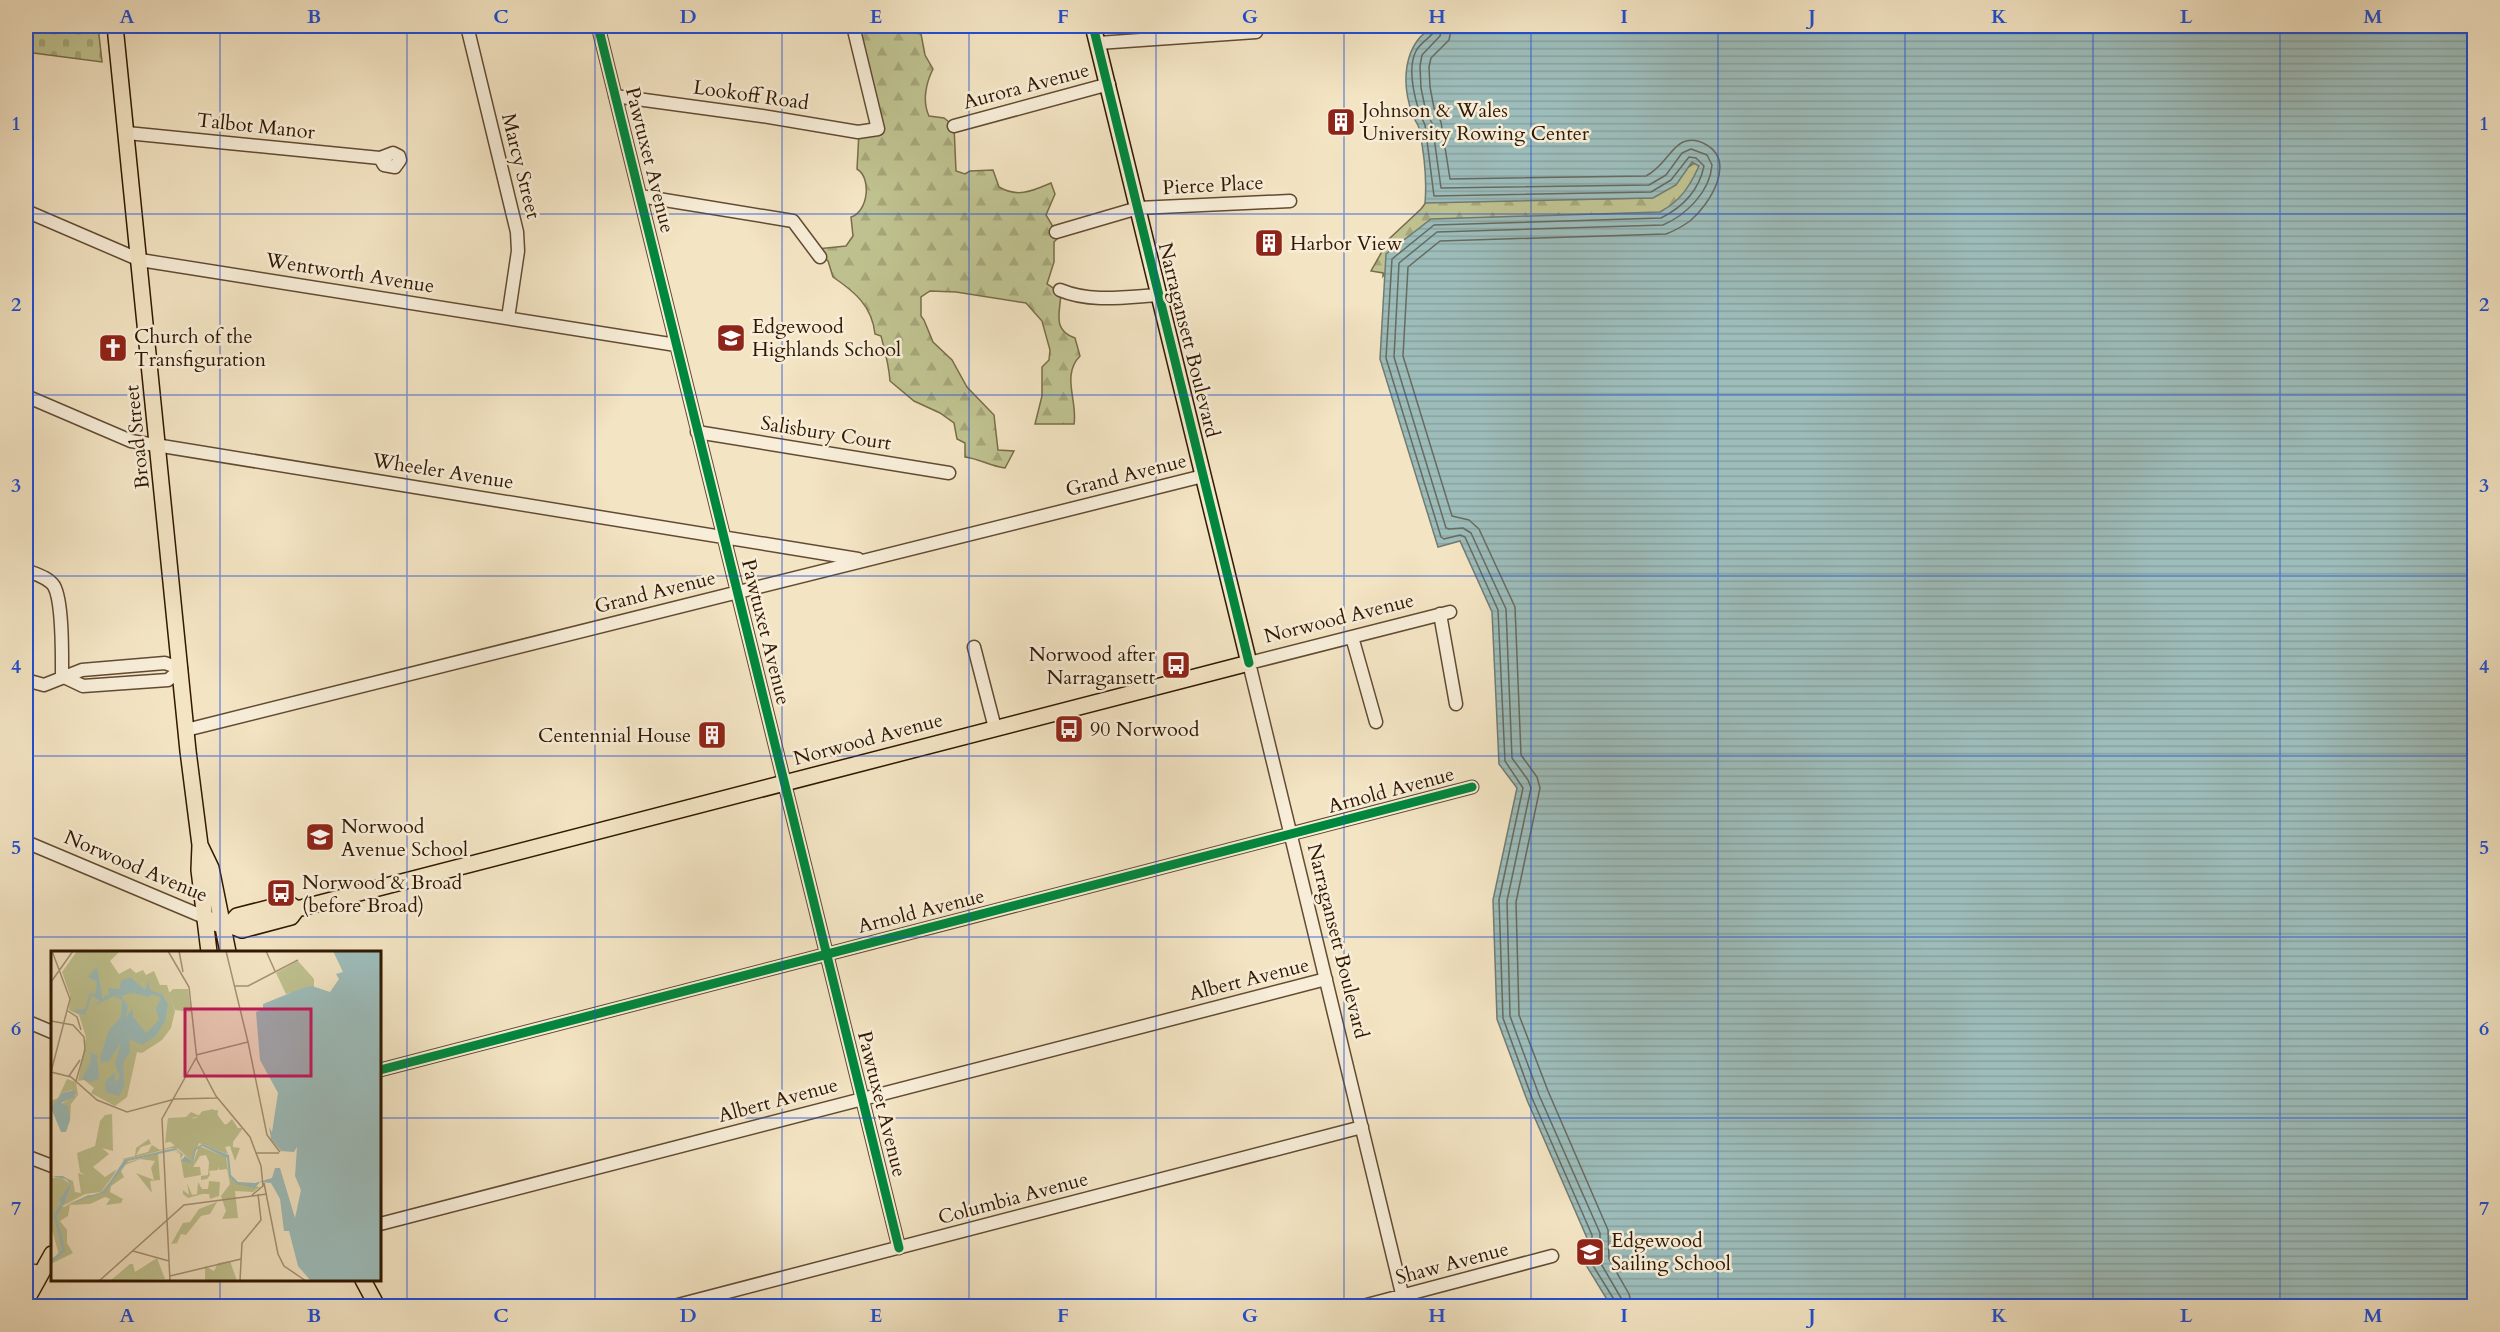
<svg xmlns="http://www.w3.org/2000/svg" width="2500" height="1332" font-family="Cardo,serif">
	<defs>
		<pattern id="forest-firs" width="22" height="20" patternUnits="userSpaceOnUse" patternTransform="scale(1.5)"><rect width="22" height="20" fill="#bfc290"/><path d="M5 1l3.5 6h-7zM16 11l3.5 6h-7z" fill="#a5a67a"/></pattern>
		<pattern id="cemetery-stones" width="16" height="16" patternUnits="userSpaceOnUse" patternTransform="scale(1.5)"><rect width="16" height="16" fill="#bfc290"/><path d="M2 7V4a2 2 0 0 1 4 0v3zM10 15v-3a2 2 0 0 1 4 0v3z" fill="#a5a67a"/></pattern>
		<pattern id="water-rules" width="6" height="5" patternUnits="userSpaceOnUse" patternTransform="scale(1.5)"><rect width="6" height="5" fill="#9dbdbb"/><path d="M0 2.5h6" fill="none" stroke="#88a29f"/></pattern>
	</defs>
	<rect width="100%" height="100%" fill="#f3e4c3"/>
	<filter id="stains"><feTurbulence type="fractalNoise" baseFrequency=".00333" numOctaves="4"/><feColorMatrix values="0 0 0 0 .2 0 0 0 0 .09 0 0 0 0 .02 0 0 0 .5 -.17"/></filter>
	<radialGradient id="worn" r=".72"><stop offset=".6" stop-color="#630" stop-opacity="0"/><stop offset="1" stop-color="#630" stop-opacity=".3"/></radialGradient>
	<path fill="url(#forest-firs)" stroke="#786d48" stroke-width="1.5" d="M 866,26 L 892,26 L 902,30 L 921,34 L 925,55 L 933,69 C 926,83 922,101 929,116 L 944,118 L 954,126 L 956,171 L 965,174 L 970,171 L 993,170 L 999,187 C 1018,198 1032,191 1051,183 L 1055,194 L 1046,215 L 1059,237 L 1054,242 L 1054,262 L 1047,284 L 1061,293 C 1060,313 1052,330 1075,338 L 1080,356 C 1061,375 1078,402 1074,424 L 1035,424 L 1042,396 L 1042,367 L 1049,360 L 1050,350 L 1042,321 L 1026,303 L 956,292 L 930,291 L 921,297 L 921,316 L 924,320 L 933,342 L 952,360 L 967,387 L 994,415 L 998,450 L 1014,451 L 1005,468 C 990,466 980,459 965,457 L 965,443 L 957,439 L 954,423 L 940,413 L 914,401 L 890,381 C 889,365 885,351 881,336 L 875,334 C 872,306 855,292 833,277 L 828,261 L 816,249 L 846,246 L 853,236 L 851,217 C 868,212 872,178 857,169 L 859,132 L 878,129 L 857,28 Z
		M 1698,162 C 1707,179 1679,201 1669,214 L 1404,246 L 1383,276 L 1383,273 L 1371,271 L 1389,239 L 1421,209 L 1427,201 L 1652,198 C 1672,190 1682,166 1698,162 Z"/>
	<path fill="url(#cemetery-stones)" stroke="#786d48" stroke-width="1.5" d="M 26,26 L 98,26 L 102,62 L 26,52 Z"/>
	<path fill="url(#water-rules)" stroke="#727b71" stroke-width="1.5" d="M 1435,26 L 2474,26 L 2474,1306 L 1611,1306 L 1586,1265 L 1587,1238 L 1527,1100 L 1497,1019 L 1493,900 L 1517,788 L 1499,764 L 1492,612 L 1460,541 L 1438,547 L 1380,359 L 1386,254 L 1431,219 L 1660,212 C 1680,201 1689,188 1699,166 L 1692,162 L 1676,185 L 1653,198 L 1425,203 C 1427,179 1424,152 1419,128 C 1418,124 1415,121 1413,116 C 1401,84 1402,43 1435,26 Z"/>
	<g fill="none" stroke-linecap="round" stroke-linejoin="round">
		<path stroke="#676a5e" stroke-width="1.5" d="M 1436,26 C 1435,36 1421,41 1416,51 C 1406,70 1416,107 1425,125 L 1434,196 L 1651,192 L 1671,180 L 1689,157 L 1696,158 L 1704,166 C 1699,190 1683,207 1661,218 L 1434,225 L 1392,259 L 1386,358 L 1441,537 L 1444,539 L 1460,535 L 1465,537 L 1498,610 L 1505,761 L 1523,788 L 1499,900 L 1503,1018 L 1532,1098 L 1592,1235 L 1592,1264 L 1615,1301 L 1615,1306
			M 1443,26 L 1440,36 L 1422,55 L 1420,66 L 1421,88 L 1426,112 L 1432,123 L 1441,188 L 1649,185 L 1666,175 L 1682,153 L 1691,149 L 1707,155 L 1712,165 C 1710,192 1686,215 1663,225 L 1437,232 L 1399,263 L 1394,357 L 1446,528 L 1449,529 L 1463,528 L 1471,533 L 1506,609 L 1512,758 L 1528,780 L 1531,788 L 1507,901 L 1510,1016 L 1539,1095 L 1600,1233 L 1600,1262 L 1621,1298 L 1623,1306
			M 1452,26 L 1449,40 L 1431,58 L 1429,67 L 1430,87 L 1434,108 L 1441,122 L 1450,179 L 1646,176 C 1664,167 1670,148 1683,142 C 1690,139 1698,140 1705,144 C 1737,161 1710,204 1690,221 C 1683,226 1674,231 1666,234 L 1440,241 L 1408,267 L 1403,356 L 1452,516 L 1469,520 L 1479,529 L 1515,607 L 1521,755 L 1537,777 L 1540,788 L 1516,902 L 1519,1015 L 1548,1091 L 1608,1230 L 1609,1259 L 1629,1294 L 1632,1306"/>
		<g stroke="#624b32" stroke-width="15">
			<path id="minor" d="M 467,26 L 517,232 L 518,251 L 508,318
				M 598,26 L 899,1248
				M 1098,43 L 1256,32 L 1259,26
				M 615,96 L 762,116 L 858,132 L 878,129 L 853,26
				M 954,126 L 1109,84
				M 127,133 L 380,158 L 384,165 L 395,167 L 400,160 L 399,156 L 393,153 L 380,158
				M 640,196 L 793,221 L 820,257
				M 26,211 L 140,260 L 676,345
				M 1056,232 L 1138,208 L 1290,201
				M 1060,290 C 1091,303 1126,297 1159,295
				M 26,396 L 131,441 L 858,559
				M 697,432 L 949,473
				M 26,570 C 35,574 48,577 54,586 C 63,602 62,656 62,676
				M 1440,614 L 1456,704
				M 1352,637 L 1376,722
				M 974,647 L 995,728
				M 26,680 L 44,685 L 82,670 L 165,663 L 181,669 L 168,680 L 83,686 L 62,676
				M 186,730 L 1203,476
				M 26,842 L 204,917
				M 26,1021 L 52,1032
				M 380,1070 L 1472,787
				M 26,1156 L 52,1166
				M 380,1224 L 1326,979
				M 26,1270 L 42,1272
				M 674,1306 L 1362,1127
				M 1363,1306 L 1552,1256
				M 1405,1306 L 1249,663 L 1450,612"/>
		</g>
		<g stroke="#311801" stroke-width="18">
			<path id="major" d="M 115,26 L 188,751 L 200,845 L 199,870 L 209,952
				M 200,845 L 211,868 L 228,952
				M 204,917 L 222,926 L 229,925 L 242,930 L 291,917 L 297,909 L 1249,663 L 1093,26
				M 229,925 L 237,916 L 288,903 L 297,909
				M 363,1280 L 377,1306
				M 26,1301 L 52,1254"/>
		</g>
		<use href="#minor" stroke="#f7edd8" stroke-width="12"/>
		<use href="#major" stroke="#f3e4c3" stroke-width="15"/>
		<g stroke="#f7edd8" stroke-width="13">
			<path id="cycleway" d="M 598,26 L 899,1248
				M 1093,26 L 1249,663
				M 380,1070 L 1472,787"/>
		</g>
		<use href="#cycleway" stroke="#00873e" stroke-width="9"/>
	</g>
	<path fill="none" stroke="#1d4ed8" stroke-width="1.5" stroke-opacity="0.55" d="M 220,26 L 220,952M 407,26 L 407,1306M 595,26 L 595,1306M 782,26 L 782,1306M 969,26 L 969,1306M 1156,26 L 1156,1306M 1344,26 L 1344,1306M 1531,26 L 1531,1306M 1718,26 L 1718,1306M 1905,26 L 1905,1306M 2093,26 L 2093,1306M 2280,26 L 2280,1306M 26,214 L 2474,214M 26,395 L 2474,395M 26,576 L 2474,576M 26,756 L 2474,756M 26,937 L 2474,937M 26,1118 L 52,1118M 380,1118 L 2474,1118M 220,1280 L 220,1306"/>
	<defs>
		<g id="building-square" transform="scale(1.5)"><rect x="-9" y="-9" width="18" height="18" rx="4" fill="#8f2418" stroke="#f7edd8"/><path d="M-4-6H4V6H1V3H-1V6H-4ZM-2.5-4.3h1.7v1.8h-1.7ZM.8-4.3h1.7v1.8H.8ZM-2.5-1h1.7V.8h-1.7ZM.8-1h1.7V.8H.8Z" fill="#fff"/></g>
		<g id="school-square" transform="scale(1.5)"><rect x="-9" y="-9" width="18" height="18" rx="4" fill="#8f2418" stroke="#f7edd8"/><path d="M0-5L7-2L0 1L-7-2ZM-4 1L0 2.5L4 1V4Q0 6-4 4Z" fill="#fff"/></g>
		<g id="church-square" transform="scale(1.5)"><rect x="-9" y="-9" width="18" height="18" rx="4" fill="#8f2418" stroke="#f7edd8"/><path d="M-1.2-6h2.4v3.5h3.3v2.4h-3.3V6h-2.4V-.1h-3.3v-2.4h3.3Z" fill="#fff"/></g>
		<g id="bus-square" transform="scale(1.5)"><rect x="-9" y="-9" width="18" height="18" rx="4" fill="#8f2418" stroke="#f7edd8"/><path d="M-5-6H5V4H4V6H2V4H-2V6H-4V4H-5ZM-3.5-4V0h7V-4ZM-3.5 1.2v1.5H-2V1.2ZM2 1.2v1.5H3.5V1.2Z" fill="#fff"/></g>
	</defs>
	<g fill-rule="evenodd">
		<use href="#building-square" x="1341" y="122"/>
		<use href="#building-square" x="1269" y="243"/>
		<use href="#school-square" x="731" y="338"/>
		<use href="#church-square" x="113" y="348"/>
		<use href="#bus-square" x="1176" y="665"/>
		<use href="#bus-square" x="1069" y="729"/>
		<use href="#building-square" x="712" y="735"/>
		<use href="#school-square" x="320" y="837"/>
		<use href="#bus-square" x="281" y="893"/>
		<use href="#school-square" x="1590" y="1252"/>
	</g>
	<g text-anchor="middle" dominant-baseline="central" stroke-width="5" stroke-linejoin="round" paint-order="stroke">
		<g font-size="20" fill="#311801" stroke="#f7edd8">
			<text transform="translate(1026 86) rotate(-15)">Aurora Avenue</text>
			<text transform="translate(751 95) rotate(8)">Lookoff Road</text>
			<text transform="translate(256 126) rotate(6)">Talbot Manor</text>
			<text transform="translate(650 160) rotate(76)">Pawtuxet Avenue</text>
			<text transform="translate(521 166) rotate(76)">Marcy Street</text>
			<text transform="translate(1213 185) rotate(-3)">Pierce Place</text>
			<text transform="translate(350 273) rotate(9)">Wentworth Avenue</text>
			<text transform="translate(1189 340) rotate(76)">Narragansett Boulevard</text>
			<text transform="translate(826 433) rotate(9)">Salisbury Court</text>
			<text transform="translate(137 437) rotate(-96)">Broad Street</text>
			<text transform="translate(443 471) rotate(9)">Wheeler Avenue</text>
			<text transform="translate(1126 475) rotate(-14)">Grand Avenue</text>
			<text transform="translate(655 592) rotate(-14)">Grand Avenue</text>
			<text transform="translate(1339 618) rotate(-14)">Norwood Avenue</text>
			<text transform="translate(766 632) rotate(76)">Pawtuxet Avenue</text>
			<text transform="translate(868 739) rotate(-15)">Norwood Avenue</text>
			<text transform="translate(1391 790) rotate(-15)">Arnold Avenue</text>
			<text transform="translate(136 866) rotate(23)">Norwood Avenue</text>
			<text transform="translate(921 911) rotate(-14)">Arnold Avenue</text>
			<text transform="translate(1338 941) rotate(76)">Narragansett Boulevard</text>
			<text transform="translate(1249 979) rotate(-14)">Albert Avenue</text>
			<text transform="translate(778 1100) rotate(-15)">Albert Avenue</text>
			<text transform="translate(882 1104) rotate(76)">Pawtuxet Avenue</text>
			<text transform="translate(1013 1198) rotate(-15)">Columbia Avenue</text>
			<text transform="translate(1452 1263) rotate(-15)">Shaw Avenue</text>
		</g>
		<g font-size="20" fill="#311801" stroke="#f7edd8" text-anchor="start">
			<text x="1362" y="110">Johnson &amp; Wales<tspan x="1362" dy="23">University Rowing Center</tspan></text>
			<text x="1290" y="243">Harbor View</text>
			<text x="752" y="326">Edgewood<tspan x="752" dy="23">Highlands School</tspan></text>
			<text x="134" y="336">Church of the<tspan x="134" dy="23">Transfiguration</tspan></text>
			<text x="1155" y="654" text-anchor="end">Norwood after<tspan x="1155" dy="23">Narragansett</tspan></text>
			<text x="1090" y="729">90 Norwood</text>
			<text x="691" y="735" text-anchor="end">Centennial House</text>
			<text x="341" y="826">Norwood<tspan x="341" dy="23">Avenue School</tspan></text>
			<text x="302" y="882">Norwood &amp; Broad<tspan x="302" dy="23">(before Broad)</tspan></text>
			<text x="1611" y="1240">Edgewood<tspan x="1611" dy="23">Sailing School</tspan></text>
		</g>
	</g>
	<g transform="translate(51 951)">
		<rect width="330" height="330" fill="#f3e4c3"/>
		<path d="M 16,128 L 25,131 L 27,144 L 20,153 L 19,170 L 10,153 L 25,145 L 21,139 L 11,142 L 0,158 L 0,150 L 7,147 ZM 162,158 L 174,174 L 182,170 L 186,177 L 192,177 L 182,191 L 182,196 L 189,197 L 184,210 L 179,195 L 174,196 L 177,203 L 148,191 L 141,210 L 129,198 L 120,197 L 74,209 L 71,208 L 84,205 L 85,197 L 98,188 L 100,193 L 90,196 L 85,204 L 97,201 L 101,194 L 109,199 L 126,194 L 121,190 L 114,192 L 117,167 L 135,166 L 140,161 L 149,165 L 141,167 L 141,171 L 150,165 L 150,161 ZM 61,163 L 62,200 L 51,197 L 58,203 L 42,216 L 54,226 L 66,218 L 62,225 L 50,241 L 34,243 L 13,254 L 21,232 L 8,224 L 22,230 L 24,241 L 30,242 L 27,222 L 34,224 L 29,221 L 26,202 L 44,195 L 49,170 L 54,164 ZM 148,195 L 175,206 L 178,226 L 184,232 L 209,236 L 202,241 L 184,240 L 187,267 L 171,268 L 175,260 L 170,245 L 179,233 L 176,218 L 168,219 L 167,215 L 167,219 L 158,220 L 159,224 L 156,228 L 150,229 L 150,225 L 157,224 L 158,211 L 155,204 L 149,205 L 142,216 L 149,216 L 150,224 L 133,227 L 129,203 L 123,200 L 132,203 L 130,208 L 142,212 ZM 107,202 L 109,229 L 99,230 L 101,242 L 85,222 L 103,229 L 100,217 L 104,210 L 89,208 L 74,214 L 70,220 L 73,226 L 60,235 L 59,241 L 72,248 L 70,252 L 55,254 L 59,248 L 54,246 L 39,253 L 19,254 L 17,265 L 9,270 L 16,279 L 16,292 L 22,302 L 0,313 L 0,307 L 8,304 L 0,275 L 0,227 L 11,227 L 19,233 L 8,252 L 13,256 L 37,244 L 48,244 L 74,212 ZM 158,230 L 169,231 L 168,245 L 159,248 L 158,243 L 151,243 L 137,247 L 132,243 L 132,239 L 138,244 L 136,232 L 141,244 L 146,243 L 147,231 L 151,238 L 157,238 ZM 166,251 L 159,263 L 150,265 L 135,284 L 130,283 L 126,292 L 120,293 L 132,272 L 139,271 L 148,258 ZM 106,307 L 114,328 L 60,329 L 79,313 L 82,313 L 84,321 Z" fill="#bfc290"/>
		<path d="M 122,38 L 137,38 L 140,61 L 124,59 L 118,42 ZM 179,310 L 186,330 L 154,330 L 154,315 L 163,320 L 167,312 Z" fill="#bfc290"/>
		<path d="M 26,0 L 69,0 L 59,10 L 68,23 L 79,17 L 85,22 L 92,19 L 95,24 L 103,20 L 109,34 L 116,34 L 124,60 L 120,77 L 111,89 L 91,102 L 86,101 L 76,146 L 64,155 L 40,142 L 43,137 L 33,129 L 27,130 L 35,86 L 28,64 L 18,59 L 19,44 L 11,21 ZM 247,10 L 263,28 L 263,36 L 235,43 L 225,22 ZM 167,159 L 166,168 L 175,174 L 181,168 L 188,179 L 180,187 L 181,193 L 173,195 L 174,202 L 148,192 L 140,209 L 116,188 L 117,170 L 145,167 L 152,160 ZM 6,226 L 18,234 L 0,262 L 0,228 Z" fill="#bfc290"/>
		<path d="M 282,0 L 330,0 L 330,330 L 259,329 L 247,315 L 238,280 L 233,280 L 229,248 L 220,232 L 209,231 L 204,237 L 185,233 L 178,226 L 176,207 L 151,195 L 145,199 L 142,212 L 130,210 L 134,205 L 125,199 L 77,210 L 54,242 L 10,255 L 8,250 L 19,233 L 15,228 L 0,225 L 12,225 L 21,232 L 13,254 L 53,240 L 73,209 L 124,197 L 141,210 L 143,198 L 151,193 L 178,204 L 180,224 L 187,231 L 204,232 L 221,227 L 224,217 L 229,217 L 244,267 L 250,239 L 244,225 L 246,196 L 243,201 L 230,200 L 220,188 L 218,176 L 221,181 L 227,142 L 209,109 L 205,61 L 212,58 L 212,53 L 249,38 L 261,35 L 279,41 L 288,28 L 285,23 L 292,21 ZM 46,16 L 52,50 L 53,45 L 58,44 L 57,37 L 69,38 L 70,30 L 79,26 L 94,39 L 97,30 L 99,39 L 111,43 L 117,53 L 114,70 L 105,85 L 91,94 L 78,88 L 79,101 L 72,111 L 73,135 L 68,145 L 55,141 L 54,131 L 64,121 L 64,131 L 69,126 L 64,113 L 70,91 L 58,110 L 51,112 L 49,106 L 58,79 L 70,66 L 71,49 L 63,45 L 41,56 L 49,50 L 41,44 L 34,64 L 21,60 L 34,58 L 39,42 L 44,43 L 46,31 L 37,26 ZM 81,42 L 98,46 L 101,43 L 110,47 L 105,58 L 108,69 L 95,82 L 82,66 L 82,57 L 75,66 L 77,55 L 70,45 ZM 39,102 L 46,104 L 48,128 L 38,131 L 31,128 L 40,110 ZM 24,139 L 24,146 L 10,152 L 17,155 L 19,169 L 15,181 L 10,181 L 0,157 L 11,142 Z" fill="#9dbdbb" fill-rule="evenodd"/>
		<path fill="none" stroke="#9dbdbb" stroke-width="3" d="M 301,0 L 313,30 L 330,116M 305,0 L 330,92M 330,127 L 311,243 L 330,308M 330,154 L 315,243 L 330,292M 0,311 L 13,299 L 4,265 L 10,255"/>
		<path fill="none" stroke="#a59275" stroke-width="1.5" d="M 117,0 L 138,36 L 146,109 L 165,145 L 199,186 L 210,215 L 212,235 L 201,244M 128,0 L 132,21M 215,0 L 224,20M 0,31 L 22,0M 183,35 L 197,35 L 247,9M 17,60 L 26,66 L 30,79M 0,70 L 22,74 L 33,86 L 34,99 L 25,130M 197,91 L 216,184 L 229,201M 145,104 L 197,91 L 175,0M 0,121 L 20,126 L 46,149 L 76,161 L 124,148 L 166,147M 0,121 L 19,48 L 1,0M 18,125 L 29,109M 205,202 L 228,202M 213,232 L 227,303 L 233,315 L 255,330M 82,300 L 118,310M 119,325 L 190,308M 48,330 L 133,254 L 216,243M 119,330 L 111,168 L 145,107M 189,330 L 191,292 L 210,269 L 207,243"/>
		<path fill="#c2185b" fill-opacity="0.15" stroke="#c2185b" stroke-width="3" d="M 134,58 L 260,58 L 260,125 L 134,125 Z"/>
		<rect width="330" height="330" fill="none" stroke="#311801" stroke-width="3"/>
	</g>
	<rect width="2500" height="1332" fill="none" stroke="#f3e4c3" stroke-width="66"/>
	<rect x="33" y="33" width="2434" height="1266" fill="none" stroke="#1d4ed8" stroke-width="2"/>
	<g font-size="20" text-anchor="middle" font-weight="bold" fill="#1d4ed8">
		<text x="127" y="23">A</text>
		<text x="314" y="23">B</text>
		<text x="501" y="23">C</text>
		<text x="688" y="23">D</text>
		<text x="876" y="23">E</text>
		<text x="1063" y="23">F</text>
		<text x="1250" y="23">G</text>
		<text x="1437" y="23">H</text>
		<text x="1624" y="23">I</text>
		<text x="1812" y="23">J</text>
		<text x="1999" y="23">K</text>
		<text x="2186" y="23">L</text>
		<text x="2373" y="23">M</text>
		<text x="16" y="130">1</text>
		<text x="2484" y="130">1</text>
		<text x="16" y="311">2</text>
		<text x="2484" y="311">2</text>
		<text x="16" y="492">3</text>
		<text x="2484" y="492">3</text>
		<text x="16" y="673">4</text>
		<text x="2484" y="673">4</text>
		<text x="16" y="854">5</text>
		<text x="2484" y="854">5</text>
		<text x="16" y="1035">6</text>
		<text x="2484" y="1035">6</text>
		<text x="16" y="1215">7</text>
		<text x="2484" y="1215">7</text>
		<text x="127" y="1322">A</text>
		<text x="314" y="1322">B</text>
		<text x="501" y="1322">C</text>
		<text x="688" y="1322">D</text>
		<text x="876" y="1322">E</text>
		<text x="1063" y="1322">F</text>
		<text x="1250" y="1322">G</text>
		<text x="1437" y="1322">H</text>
		<text x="1624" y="1322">I</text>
		<text x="1812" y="1322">J</text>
		<text x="1999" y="1322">K</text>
		<text x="2186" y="1322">L</text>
		<text x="2373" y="1322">M</text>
	</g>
	<rect width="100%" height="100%" filter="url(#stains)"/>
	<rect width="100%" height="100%" fill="url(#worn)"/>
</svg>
